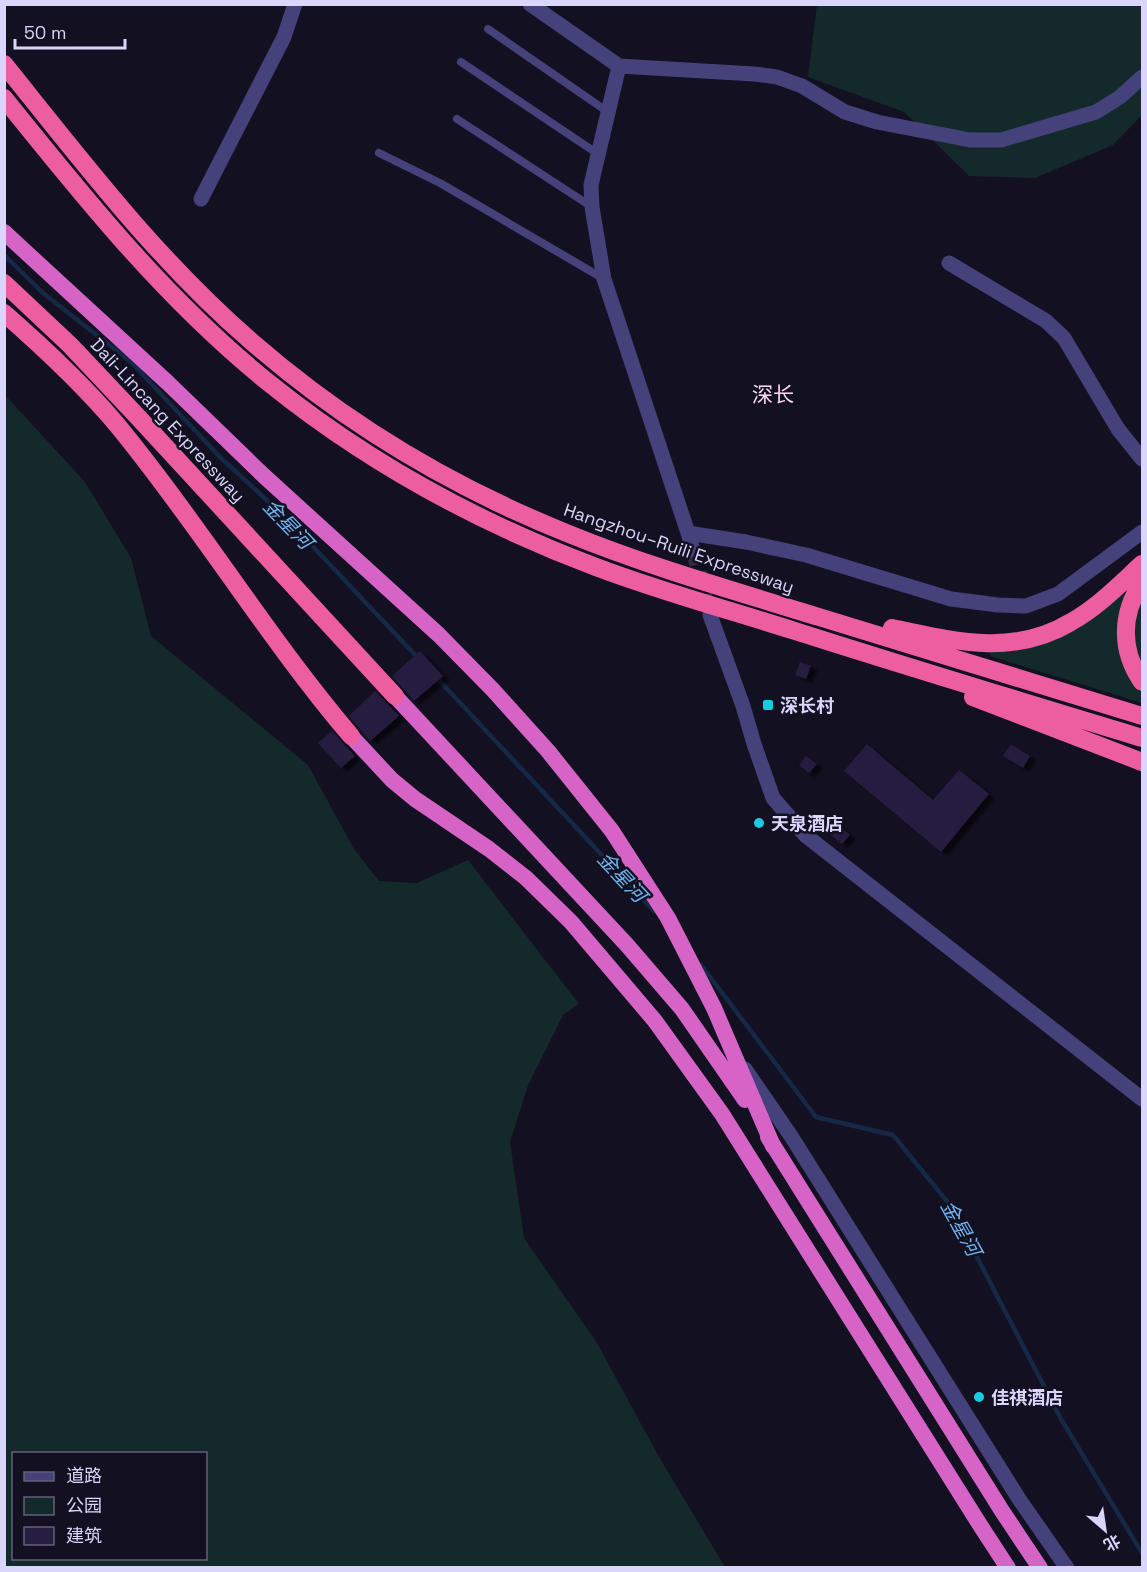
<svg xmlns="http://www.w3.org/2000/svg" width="1147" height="1572" font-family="'Space Grotesk','Noto Sans SC',sans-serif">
	<defs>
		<filter id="shadow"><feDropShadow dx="6" dy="4" stdDeviation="1.5" flood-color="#0009"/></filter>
	</defs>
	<rect width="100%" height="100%" fill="#131021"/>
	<path fill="#142a2a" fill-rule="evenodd" d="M 817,5 L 1142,5 L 1142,115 L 1113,145 L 1035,178 L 969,176 L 904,112 L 808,77 Z
		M 5,395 L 85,482 L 131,558 L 151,636 L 308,765 L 354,849 L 379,881 L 417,883 L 468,860 L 579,1004 L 563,1015 L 528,1085 L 510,1142 L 524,1238 L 597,1343 L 659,1457 L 725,1567 L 5,1567 ZM 14,1454 L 206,1454 L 206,1558 L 14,1558 Z
		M 1125,592 L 1118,626 L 1132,681 L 1142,693 L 1142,703 L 990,656 L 990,652 C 1049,649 1079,628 1125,592 Z
		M 1142,599 L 1142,665 C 1130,644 1135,620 1142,599 Z"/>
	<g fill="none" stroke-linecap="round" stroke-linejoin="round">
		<path stroke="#152846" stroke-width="4.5" d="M 4,255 L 43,293 L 131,362 L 220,457 L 286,518 L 419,659
			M 435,676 L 654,911
			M 701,965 L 816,1117 L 893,1135 L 950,1205 L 1061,1419 L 1142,1553"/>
	</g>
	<path fill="#261e40" filter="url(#shadow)" d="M 420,651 L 443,676 L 414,701 L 392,676 Z
		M 800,662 L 811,666 L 806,679 L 795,675 Z
		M 375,691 L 399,716 L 370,741 L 349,716 Z
		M 332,731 L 355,756 L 341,768 L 318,743 Z
		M 867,744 L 933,800 L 959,770 L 989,794 L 941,852 L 844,771 Z
		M 1011,744 L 1030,756 L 1023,768 L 1003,756 Z
		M 806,756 L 817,764 L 809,773 L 799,765 Z
		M 830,818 L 850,835 L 842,844 L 822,828 Z"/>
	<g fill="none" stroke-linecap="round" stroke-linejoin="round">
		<path stroke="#312e42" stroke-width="15" stroke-dasharray="15 8" stroke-linecap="butt" d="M 693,550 L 709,612"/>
		<path stroke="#44417b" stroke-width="8" d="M 488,29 L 608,112
			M 461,62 L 598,154
			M 457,119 L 592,207
			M 379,153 L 440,183 L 604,279"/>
		<path stroke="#44417b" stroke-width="15" d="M 530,4 L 619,66 L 754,74 L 777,77 L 802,86 L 845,112 L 877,122 L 970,140 L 1001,140 L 1096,112 L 1120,97 L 1142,77
			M 619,66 L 591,185 L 592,207 L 604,279 L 688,533 L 746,542 L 806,555 L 951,599 L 998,605 L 1026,606 L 1058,594 L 1142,532
			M 201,199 L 284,37 L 295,4
			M 949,263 L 1046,321 L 1064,338 L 1118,429 L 1142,459
			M 688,533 L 693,550
			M 710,615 L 743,706 L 754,744 L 773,798 L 805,835 L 1142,1099"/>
		<path stroke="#44417b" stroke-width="15" d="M 745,1069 L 791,1136 L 1019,1499 L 1067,1568"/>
		<path stroke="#d564c6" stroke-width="16" d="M 4,232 L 168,383 L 263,475 L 439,635 L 493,690 L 548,751 L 612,831 L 668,918 L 714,1008 L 773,1146
			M 395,696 L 627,945 L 682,1009 L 745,1100
			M 351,736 L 392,780 L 415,799 L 489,849 L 526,878 L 571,922 L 655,1021 L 722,1114 L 980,1525 L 1008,1568
			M 768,1137 L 1002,1511 L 1040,1568"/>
		<path stroke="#ec5ea0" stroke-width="18" d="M 4,64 C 82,161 157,260 252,342 C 345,423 454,488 569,534 C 650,567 735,591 819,617 C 927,650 1035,683 1142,716
			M 4,98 C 86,200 167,301 269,383 C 367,462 479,523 596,567 C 662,592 729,610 795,631 C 911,668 1027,703 1142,738
			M 4,283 L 70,345 L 137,416 L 395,696
			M 4,313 C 44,348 84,385 118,426 C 200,526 267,637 351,736
			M 1142,582 C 1121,614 1120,650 1142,682
			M 892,628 C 953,641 1013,657 1071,622 C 1098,607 1120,584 1142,564
			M 973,697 L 1142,762"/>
	</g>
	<g fill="#1bcae0" stroke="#131021" stroke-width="2">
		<rect x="762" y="699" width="12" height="12" rx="3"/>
		<circle cx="759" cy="823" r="6"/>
		<circle cx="979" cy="1397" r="6"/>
	</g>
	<g text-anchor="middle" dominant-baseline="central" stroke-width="5" stroke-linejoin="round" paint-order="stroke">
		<g font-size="18" fill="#dad5fa" stroke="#131021">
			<text transform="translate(168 420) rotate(47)">Dali-Lincang Expressway</text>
			<text transform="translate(679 548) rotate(19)">Hangzhou–Ruili Expressway</text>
		</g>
		<g font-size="18" font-weight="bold" fill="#dad5fa" stroke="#131021" text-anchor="start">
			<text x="780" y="705">深长村</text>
			<text x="771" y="823">天泉酒店</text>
			<text x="991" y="1397">佳祺酒店</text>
		</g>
		<g font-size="20" font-style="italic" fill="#6fb1ee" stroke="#131021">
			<text transform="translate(288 524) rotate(46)">金星河</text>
			<text transform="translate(622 877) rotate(47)">金星河</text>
			<text transform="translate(961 1228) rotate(61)">金星河</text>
		</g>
		<g font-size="21" fill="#fad7ed" stroke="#131021">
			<text x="773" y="394">深长</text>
		</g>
	</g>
	<rect width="1147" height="1572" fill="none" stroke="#dad5fa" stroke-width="12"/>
	<rect x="12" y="1452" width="195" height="108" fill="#131021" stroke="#635f78" stroke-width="1.5"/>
	<rect x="24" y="1472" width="30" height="9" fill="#44417b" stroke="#635f78" stroke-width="1.5"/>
	<text x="66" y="1482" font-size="18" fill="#dad5fa">道路</text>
	<rect x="24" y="1497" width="30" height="18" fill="#142a2a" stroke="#635f78" stroke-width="1.5"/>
	<text x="66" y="1512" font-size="18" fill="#dad5fa">公园</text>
	<rect x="24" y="1527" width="30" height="18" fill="#261e40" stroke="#635f78" stroke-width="1.5"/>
	<text x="66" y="1542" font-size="18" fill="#dad5fa">建筑</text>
	<g transform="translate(1105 1530) rotate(151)" stroke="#131021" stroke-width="4.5" paint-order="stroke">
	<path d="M0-4.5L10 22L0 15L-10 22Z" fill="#dad5fa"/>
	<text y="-9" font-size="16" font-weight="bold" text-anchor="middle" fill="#dad5fa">北</text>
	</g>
	<path d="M15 39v9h110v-9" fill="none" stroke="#dad5fa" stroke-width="3"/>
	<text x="24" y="39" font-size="18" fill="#dad5fa" stroke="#131021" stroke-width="4.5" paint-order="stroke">50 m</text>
</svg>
